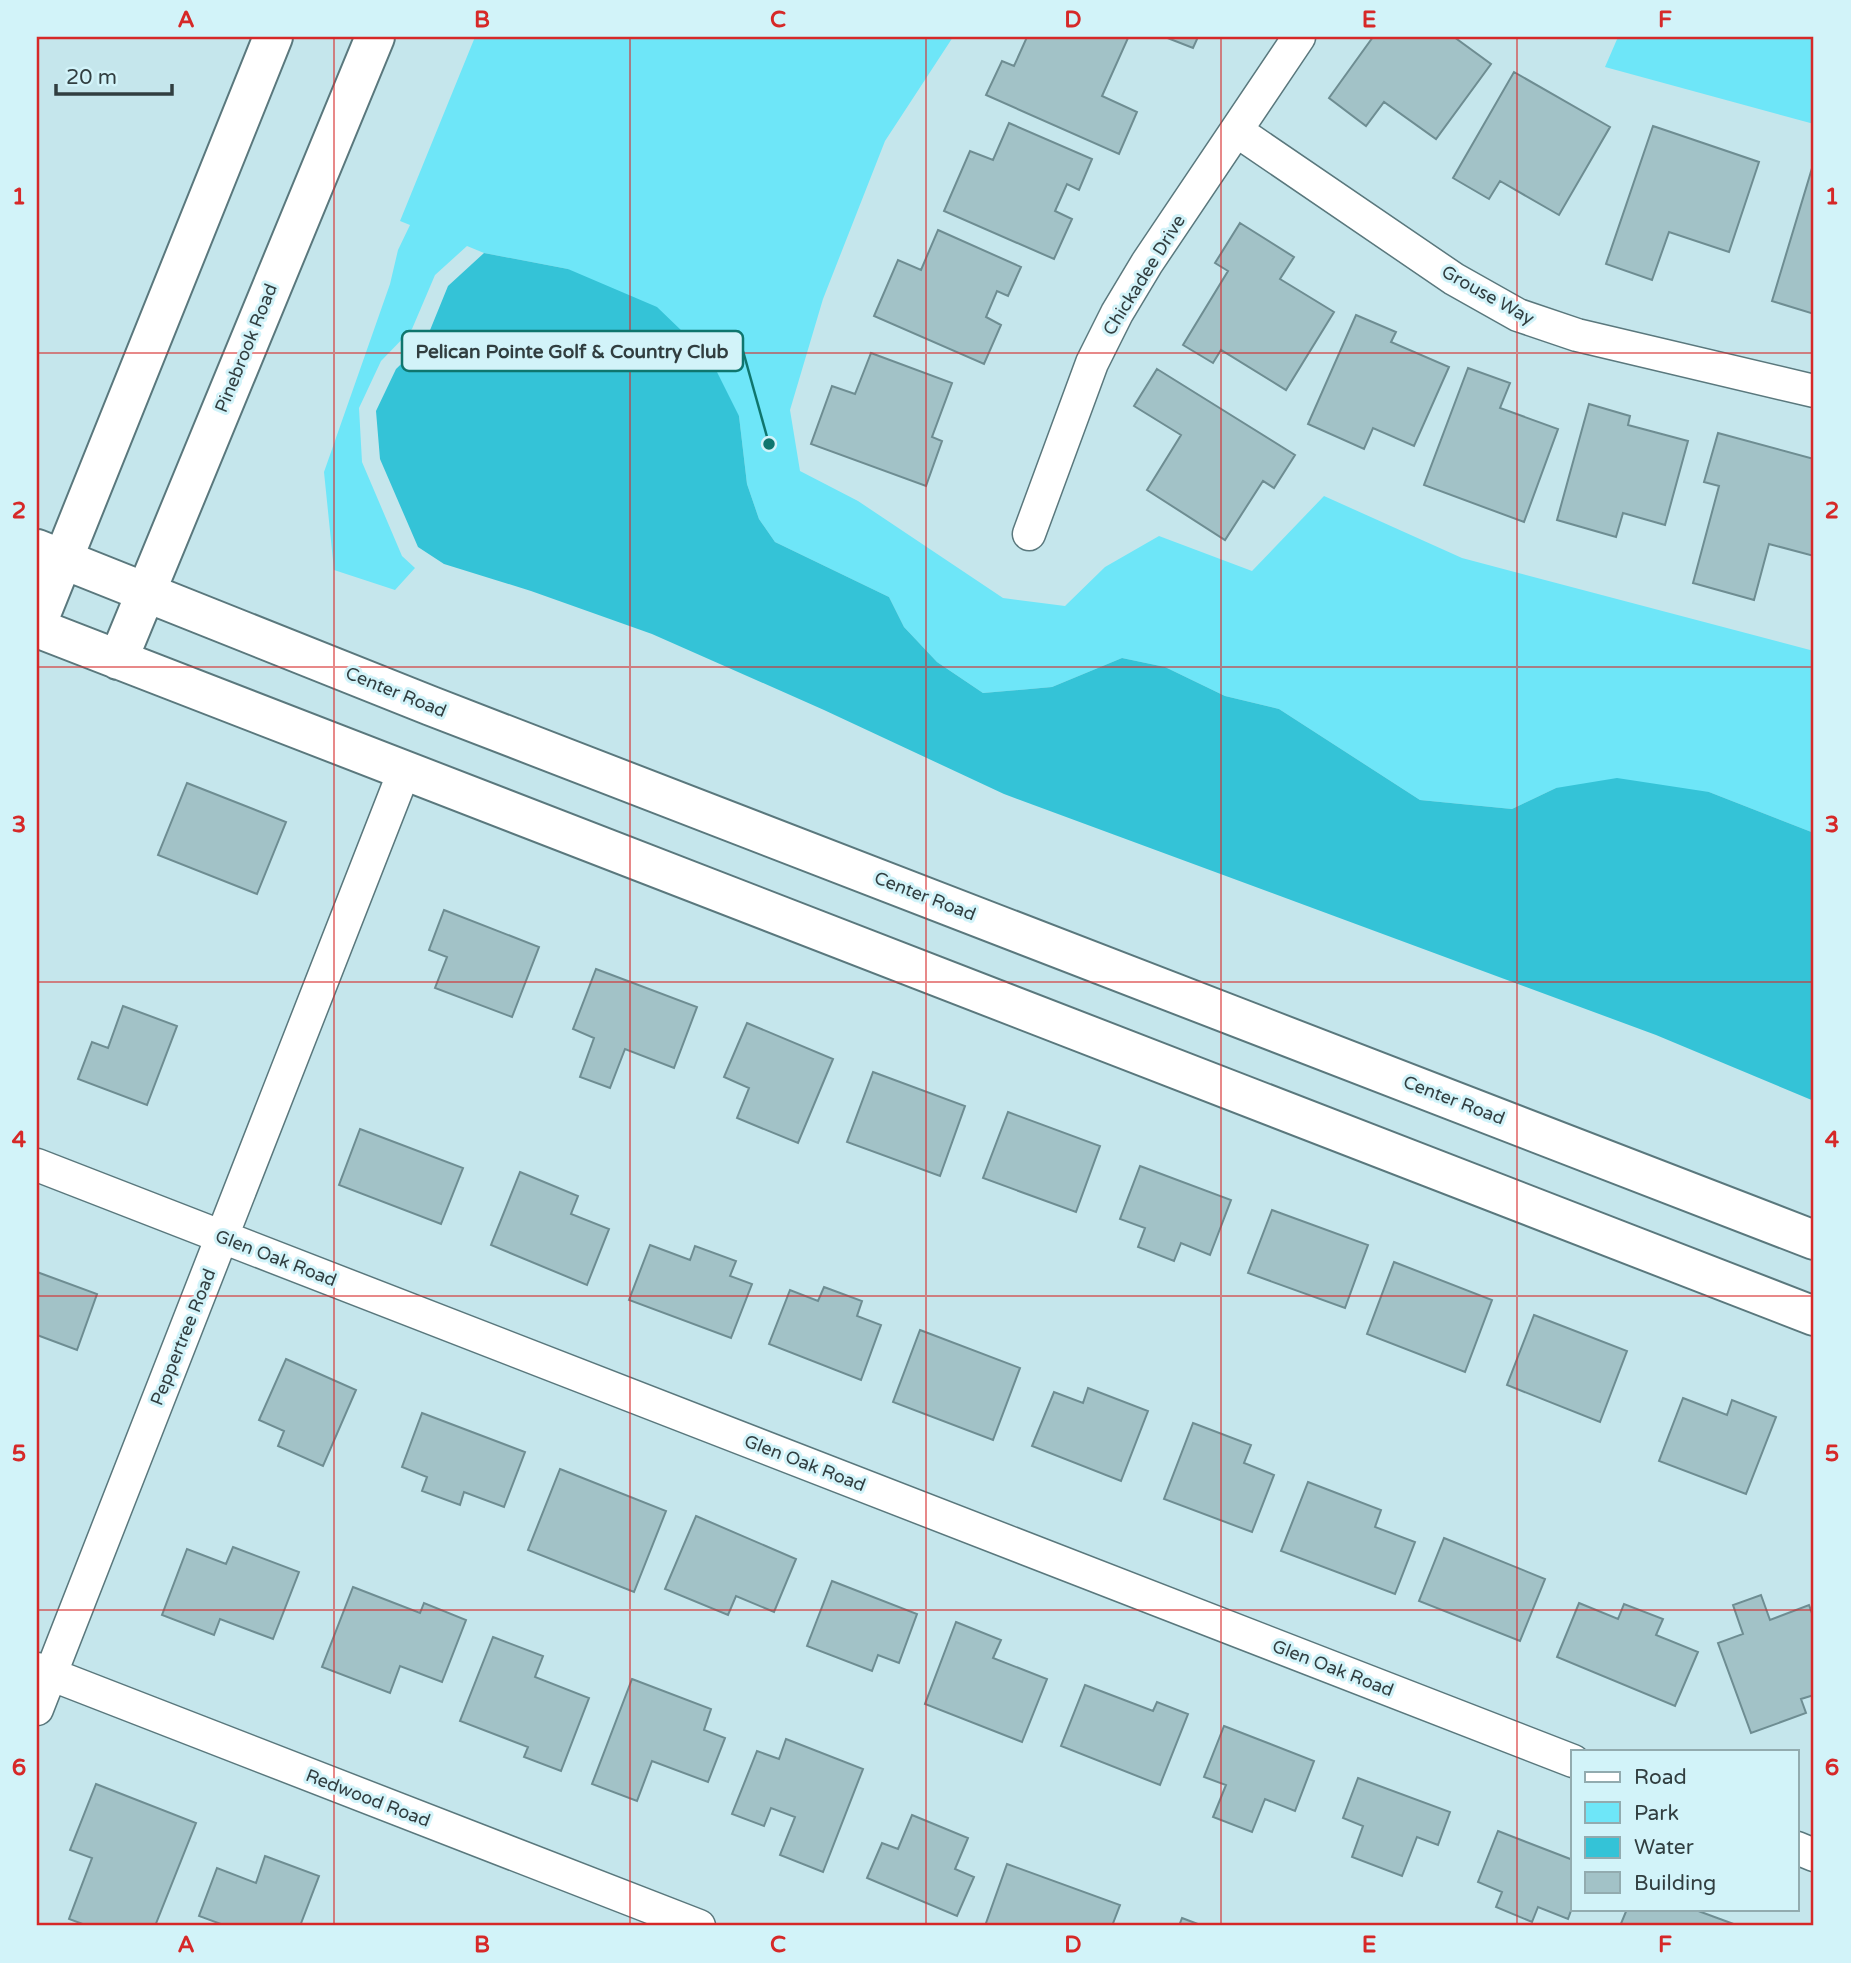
<svg xmlns="http://www.w3.org/2000/svg" width="1851" height="1963" font-family="'Varela Round',sans-serif">
	<rect width="100%" height="100%" fill="#c5e6ec"/>
	<path fill="#6ee6f8" d="M 475,37 L 953,37 L 885,141 L 823,299 L 790,410 L 800,471 L 858,501 L 1003,598 L 1065,606 L 1105,567 L 1159,536 L 1252,571 L 1324,496 L 1462,558 L 1814,651 L 1814,833 L 1709,792 L 1556,788 L 1512,809 L 1420,800 L 1279,709 L 1225,696 L 1165,667 L 1122,658 L 1052,687 L 983,693 L 937,662 L 904,627 L 889,597 L 775,542 L 759,519 L 747,484 L 739,416 L 568,269 L 484,253 L 467,246 L 435,275 L 412,329 L 381,361 L 359,408 L 362,462 L 402,556 L 415,568 L 395,590 L 334,570 L 324,472 L 390,284 L 398,250 L 410,225 L 400,221 Z
		M 1618,37 L 1814,37 L 1814,124 L 1605,67 Z"/>
	<path fill="#34c3d7" d="M 484,253 L 568,269 L 657,307 L 710,358 L 739,416 L 747,484 L 759,519 L 775,542 L 889,597 L 904,627 L 937,662 L 983,693 L 1052,687 L 1122,658 L 1165,667 L 1225,696 L 1279,709 L 1420,800 L 1512,809 L 1556,788 L 1617,778 L 1709,792 L 1814,833 L 1814,1101 L 1656,1035 L 1004,794 L 824,710 L 652,634 L 531,591 L 444,564 L 418,547 L 380,459 L 376,411 L 396,369 L 426,340 L 448,286 Z"/>
	<path fill="#a2c2c7" stroke="#6e8d92" stroke-width="2" d="M 1027,37 L 1128,38 L 1102,96 L 1137,112 L 1119,154 L 986,95 L 1002,61 L 1014,66 Z
		M 1165,37 L 1198,37 L 1193,48 Z
		M 1373,37 L 1454,37 L 1491,64 L 1436,139 L 1384,102 L 1366,126 L 1329,98 Z
		M 1514,72 L 1610,127 L 1559,215 L 1500,181 L 1489,199 L 1453,178 Z
		M 1009,123 L 1092,159 L 1079,190 L 1067,184 L 1055,211 L 1072,219 L 1054,259 L 944,211 L 970,151 L 993,160 Z
		M 1653,126 L 1759,162 L 1729,252 L 1669,232 L 1652,280 L 1606,264 Z
		M 1813,165 L 1814,166 L 1814,314 L 1772,301 Z
		M 1240,223 L 1294,257 L 1280,279 L 1334,312 L 1286,390 L 1221,350 L 1213,363 L 1183,345 L 1228,271 L 1215,263 Z
		M 938,230 L 1021,267 L 1008,296 L 997,291 L 986,317 L 1001,325 L 984,364 L 874,316 L 898,260 L 921,270 Z
		M 1356,315 L 1396,332 L 1391,342 L 1449,367 L 1414,446 L 1373,428 L 1364,449 L 1308,424 Z
		M 871,353 L 952,383 L 932,437 L 942,441 L 926,486 L 811,444 L 832,386 L 855,394 Z
		M 1468,368 L 1510,383 L 1500,408 L 1558,429 L 1524,522 L 1424,485 Z
		M 1157,369 L 1295,455 L 1274,488 L 1263,481 L 1225,540 L 1147,490 L 1181,435 L 1134,406 Z
		M 1589,404 L 1630,416 L 1628,425 L 1688,441 L 1665,525 L 1623,513 L 1616,537 L 1557,520 Z
		M 1718,433 L 1814,459 L 1814,556 L 1769,544 L 1754,600 L 1693,583 L 1719,486 L 1704,482 Z
		M 187,783 L 286,822 L 257,894 L 158,855 Z
		M 444,910 L 539,947 L 512,1017 L 435,988 L 447,957 L 429,950 Z
		M 596,969 L 697,1007 L 674,1068 L 625,1049 L 610,1088 L 580,1077 L 594,1038 L 573,1029 Z
		M 123,1006 L 177,1026 L 147,1105 L 78,1079 L 92,1042 L 108,1048 Z
		M 747,1023 L 833,1059 L 798,1143 L 737,1118 L 749,1088 L 724,1077 Z
		M 873,1072 L 965,1106 L 940,1176 L 847,1142 Z
		M 1008,1112 L 1100,1146 L 1076,1212 L 983,1178 Z
		M 360,1129 L 463,1168 L 441,1224 L 339,1185 Z
		M 1140,1166 L 1231,1200 L 1210,1255 L 1181,1243 L 1174,1261 L 1138,1247 L 1145,1228 L 1120,1219 Z
		M 520,1172 L 578,1196 L 571,1214 L 609,1229 L 587,1285 L 491,1245 Z
		M 1272,1210 L 1368,1245 L 1345,1308 L 1248,1273 Z
		M 650,1245 L 690,1260 L 695,1246 L 736,1261 L 730,1276 L 752,1284 L 731,1338 L 629,1300 Z
		M 1394,1262 L 1492,1300 L 1465,1372 L 1367,1334 Z
		M 37,1272 L 97,1294 L 77,1350 L 37,1335 Z
		M 824,1287 L 862,1301 L 857,1316 L 881,1325 L 861,1380 L 769,1344 L 790,1290 L 818,1301 Z
		M 1534,1315 L 1627,1351 L 1600,1422 L 1507,1385 Z
		M 920,1330 L 1020,1368 L 993,1440 L 893,1402 Z
		M 286,1359 L 356,1390 L 323,1466 L 278,1446 L 284,1431 L 259,1420 Z
		M 1088,1388 L 1148,1411 L 1121,1481 L 1032,1446 L 1054,1392 L 1083,1403 Z
		M 1683,1398 L 1727,1415 L 1732,1400 L 1776,1417 L 1746,1494 L 1659,1461 Z
		M 422,1413 L 525,1452 L 504,1507 L 464,1492 L 460,1505 L 422,1491 L 427,1477 L 402,1467 Z
		M 1193,1423 L 1251,1445 L 1244,1463 L 1274,1475 L 1252,1532 L 1164,1499 Z
		M 560,1469 L 666,1511 L 634,1592 L 528,1550 Z
		M 1308,1482 L 1381,1510 L 1375,1527 L 1415,1542 L 1395,1594 L 1281,1551 Z
		M 696,1516 L 796,1559 L 774,1612 L 736,1596 L 728,1615 L 665,1589 Z
		M 1444,1538 L 1545,1579 L 1520,1641 L 1419,1601 Z
		M 233,1547 L 299,1572 L 273,1639 L 220,1619 L 214,1635 L 162,1615 L 187,1549 L 226,1564 Z
		M 832,1581 L 917,1614 L 899,1663 L 878,1655 L 872,1671 L 807,1646 Z
		M 353,1587 L 420,1613 L 424,1603 L 466,1620 L 442,1682 L 400,1666 L 390,1693 L 322,1667 Z
		M 1761,1595 L 1770,1620 L 1809,1605 L 1814,1619 L 1814,1695 L 1801,1699 L 1806,1713 L 1751,1733 L 1718,1643 L 1743,1634 L 1733,1605 Z
		M 1579,1603 L 1618,1619 L 1624,1604 L 1663,1619 L 1656,1635 L 1698,1652 L 1675,1706 L 1557,1657 Z
		M 956,1622 L 1001,1640 L 993,1658 L 1047,1679 L 1022,1742 L 925,1704 Z
		M 493,1637 L 543,1656 L 535,1677 L 589,1698 L 561,1771 L 524,1757 L 528,1747 L 460,1721 Z
		M 632,1679 L 711,1709 L 704,1730 L 725,1738 L 708,1782 L 652,1761 L 637,1801 L 592,1784 Z
		M 1085,1685 L 1153,1711 L 1157,1702 L 1188,1714 L 1160,1785 L 1061,1746 Z
		M 1224,1726 L 1314,1761 L 1295,1811 L 1265,1799 L 1252,1832 L 1213,1817 L 1226,1785 L 1204,1777 Z
		M 786,1739 L 863,1769 L 823,1872 L 780,1855 L 795,1817 L 771,1808 L 764,1826 L 732,1814 L 757,1751 L 779,1759 Z
		M 1358,1778 L 1450,1812 L 1438,1845 L 1417,1837 L 1402,1876 L 1352,1857 L 1363,1826 L 1343,1818 Z
		M 96,1784 L 196,1823 L 155,1926 L 88,1926 L 69,1919 L 92,1858 L 70,1850 Z
		M 912,1815 L 968,1838 L 955,1869 L 974,1877 L 957,1916 L 867,1878 L 882,1843 L 898,1849 Z
		M 1498,1831 L 1573,1860 L 1573,1905 L 1568,1919 L 1538,1907 L 1532,1922 L 1496,1907 L 1502,1892 L 1478,1882 Z
		M 265,1856 L 319,1876 L 300,1926 L 220,1926 L 221,1924 L 199,1916 L 217,1868 L 256,1883 Z
		M 1007,1864 L 1120,1905 L 1112,1926 L 985,1926 Z
		M 1627,1909 L 1693,1909 L 1739,1926 L 1620,1926 Z
		M 1182,1918 L 1203,1926 L 1179,1926 Z"/>
	<g fill="none" stroke-linecap="round" stroke-linejoin="round">
		<g stroke="#5a787d" stroke-width="35">
			<path id="minor" d="M 1237,131 L 1454,279 L 1518,315 L 1577,335 L 1814,391
				M 1029,534 L 1092,363 L 1117,313 L 1147,263 L 1299,37
				M 37,1165 L 1573,1761
				M 37,1669 L 699,1926
				M 37,1709 L 405,769
				M 1797,1848 L 1814,1855"/>
		</g>
		<g stroke="#5a787d" stroke-width="42">
			<path id="tertiary" d="M 37,549 L 431,706 L 1814,1240
				M 37,624 L 273,37
				M 37,628 L 1814,1316
				M 118,660 L 375,37"/>
		</g>
		<use href="#minor" stroke="#fff" stroke-width="32"/>
		<use href="#tertiary" stroke="#fff" stroke-width="38"/>
	</g>
	<path fill="none" stroke="#d62828" stroke-width="2" stroke-opacity="0.55" d="M 334,37 L 334,1926M 630,37 L 630,1926M 926,37 L 926,1926M 1221,37 L 1221,1926M 1517,37 L 1517,1926M 37,353 L 1814,353M 37,667 L 1814,667M 37,982 L 1814,982M 37,1296 L 1814,1296M 37,1610 L 1814,1610"/>
	<g text-anchor="middle" dominant-baseline="central" stroke-width="6" stroke-linejoin="round" paint-order="stroke">
		<g font-size="18" fill="#313e40" stroke="#d2f3f9">
			<text transform="translate(1144 275) rotate(-58)">Chickadee Drive</text>
			<text transform="translate(1488 295) rotate(29)">Grouse Way</text>
			<text transform="translate(246 348) rotate(-68)">Pinebrook Road</text>
			<text transform="translate(396 692) rotate(22)">Center Road</text>
			<text transform="translate(925 896) rotate(21)">Center Road</text>
			<text transform="translate(1454 1100) rotate(21)">Center Road</text>
			<text transform="translate(276 1258) rotate(21)">Glen Oak Road</text>
			<text transform="translate(183 1337) rotate(-68)">Peppertree Road</text>
			<text transform="translate(805 1463) rotate(21)">Glen Oak Road</text>
			<text transform="translate(1333 1668) rotate(21)">Glen Oak Road</text>
			<text transform="translate(368 1798) rotate(21)">Redwood Road</text>
		</g>
	</g>
	<path fill="none" stroke="#0f766e" stroke-width="2.5" d="M769 444L743 351"/>
	<circle fill="#0f766e" stroke="#d2f3f9" stroke-width="2.5" cx="769" cy="444" r="7"/>
	<rect fill="#d2f3f9" stroke="#0f766e" stroke-width="2.5" x="402" y="331" width="341" height="40" rx="7"/>
	<g font-size="19" text-anchor="middle" font-weight="bold" fill="#313e40">
		<text x="572" y="358">Pelican Pointe Golf &amp; Country Club</text>
	</g>
	<rect width="1851" height="1963" fill="none" stroke="#d2f3f9" stroke-width="77"/>
	<rect x="1571" y="1750" width="228" height="161" fill="#d2f3f9" stroke="#92abaf" stroke-width="2"/>
	<rect x="1585" y="1772" width="35" height="10" fill="#ffffff" stroke="#92abaf" stroke-width="2"/>
	<text x="1634" y="1784" font-size="21" fill="#313e40">Road</text>
	<rect x="1585" y="1802" width="35" height="21" fill="#6ee6f8" stroke="#92abaf" stroke-width="2"/>
	<text x="1634" y="1820" font-size="21" fill="#313e40">Park</text>
	<rect x="1585" y="1837" width="35" height="21" fill="#34c3d7" stroke="#92abaf" stroke-width="2"/>
	<text x="1634" y="1854" font-size="21" fill="#313e40">Water</text>
	<rect x="1585" y="1872" width="35" height="21" fill="#a2c2c7" stroke="#92abaf" stroke-width="2"/>
	<text x="1634" y="1890" font-size="21" fill="#313e40">Building</text>
	<path d="M56 84v10h116v-10" fill="none" stroke="#313e40" stroke-width="3.5"/>
	<text x="66" y="84" font-size="21" fill="#313e40" stroke="#d2f3f9" stroke-width="5" paint-order="stroke">20 m</text>
	<rect x="38" y="38" width="1774" height="1886" fill="none" stroke="#d62828" stroke-width="2.5"/>
	<g font-size="23" text-anchor="middle" font-weight="bold" fill="#d62828">
		<text x="186" y="27">A</text>
		<text x="482" y="27">B</text>
		<text x="778" y="27">C</text>
		<text x="1073" y="27">D</text>
		<text x="1369" y="27">E</text>
		<text x="1665" y="27">F</text>
		<text x="19" y="204">1</text>
		<text x="1832" y="204">1</text>
		<text x="19" y="518">2</text>
		<text x="1832" y="518">2</text>
		<text x="19" y="832">3</text>
		<text x="1832" y="832">3</text>
		<text x="19" y="1147">4</text>
		<text x="1832" y="1147">4</text>
		<text x="19" y="1461">5</text>
		<text x="1832" y="1461">5</text>
		<text x="19" y="1775">6</text>
		<text x="1832" y="1775">6</text>
		<text x="186" y="1952">A</text>
		<text x="482" y="1952">B</text>
		<text x="778" y="1952">C</text>
		<text x="1073" y="1952">D</text>
		<text x="1369" y="1952">E</text>
		<text x="1665" y="1952">F</text>
	</g>
</svg>
